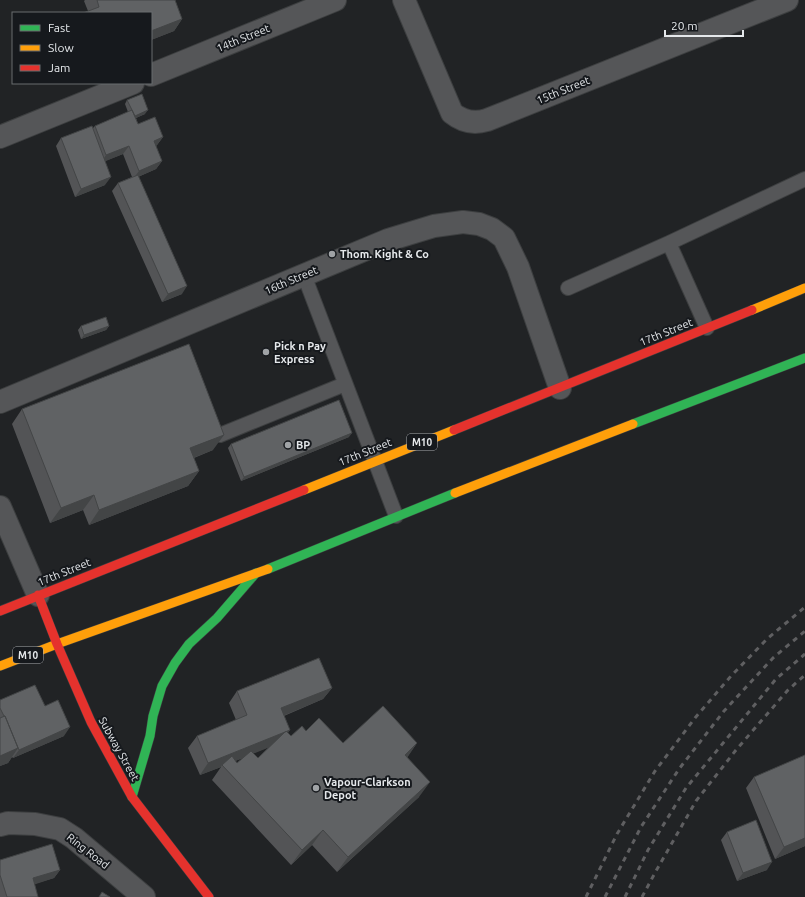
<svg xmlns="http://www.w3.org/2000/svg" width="805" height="897" font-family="Ubuntu,sans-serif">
	<rect width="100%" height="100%" fill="#212325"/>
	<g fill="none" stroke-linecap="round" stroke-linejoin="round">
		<g stroke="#3d3f40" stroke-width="16">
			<path id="lane" d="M 669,243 L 707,328
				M 304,275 L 396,516
				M 568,288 L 669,243 L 805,179
				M 220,435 L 345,384"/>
		</g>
		<g stroke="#3d3f40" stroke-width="24">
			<path id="street" d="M 404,0 L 452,113 C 463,122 474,124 487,120 L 787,0
				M 151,75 L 335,0
				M 0,137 L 133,83
				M 0,402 L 388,240 L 434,226 L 463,222 L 479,224 L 492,229 L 504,238 L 518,267 L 560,388
				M 0,507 L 38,595
				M 0,825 L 8,823 L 35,824 L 60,829 L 74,838 L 144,897"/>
		</g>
		<g stroke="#3d3f40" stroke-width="10">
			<path id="fast" d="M 633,424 L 805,358
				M 268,569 L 455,493
				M 132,797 L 150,736 L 153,716 L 162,686 L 175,663 L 189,644 L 217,618 L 256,573"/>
		</g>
		<g stroke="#3d3f40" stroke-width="10">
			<path id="slow" d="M 752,310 L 805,288
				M 304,490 L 454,430
				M 455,493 L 633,424
				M 0,666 L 57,644 L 268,569"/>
		</g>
		<g stroke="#3d3f40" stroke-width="10">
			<path id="jam" d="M 454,430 L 752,310
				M 38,595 L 57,644 L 91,722 L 132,797 L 209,897
				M 0,611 L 304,490"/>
		</g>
		<use href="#lane" stroke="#555658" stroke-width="14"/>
		<use href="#street" stroke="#555658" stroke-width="22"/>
		<use href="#fast" stroke="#30b455" stroke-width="9"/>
		<use href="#slow" stroke="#ff9f0a" stroke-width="9"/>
		<use href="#jam" stroke="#e5322d" stroke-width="9"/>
		<path stroke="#5f5f61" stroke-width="3" stroke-dasharray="5 5" stroke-linecap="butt" d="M 586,897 L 617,834 L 655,771 L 695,718 L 731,676 L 767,639 L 805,607
			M 605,897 L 641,827 L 679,769 L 724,711 L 773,658 L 805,631
			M 625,897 L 648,850 L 686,788 L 776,679 L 805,654
			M 642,897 L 656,871 L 696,801 L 736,750 L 788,690 L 805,675"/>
	</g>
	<path fill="#535456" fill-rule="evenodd" d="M 85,0 L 175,0 L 182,19 L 174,31 L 151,40 L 151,13 L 88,11 L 84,1 Z
		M 127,100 L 145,114 L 136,118 L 138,124 L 163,137 L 157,145 L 156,146 L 162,161 L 156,169 L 138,177 L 182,294 L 162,302 L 112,191 L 118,183 L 132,177 L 123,154 L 105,161 L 105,185 L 75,197 L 56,146 L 61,138 L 93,128 L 95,126 L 128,112 L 125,104 Z
		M 81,326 L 109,326 L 106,330 L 81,339 L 78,330 Z
		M 22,409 L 213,450 L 194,458 L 199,471 L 188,486 L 89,525 L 83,510 L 50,523 L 12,424 Z
		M 349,437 L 241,481 L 228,448 L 231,444 Z
		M 332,688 L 323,699 L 284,716 L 288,733 L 291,736 L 306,731 L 343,743 L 417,743 L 407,757 L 419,797 L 337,872 L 312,845 L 291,865 L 212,780 L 221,767 L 200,775 L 188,748 L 197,736 L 236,720 L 229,703 L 237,691 ZM 269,747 L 258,758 L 253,753 ZM 243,758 L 237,763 L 235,761 Z
		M 0,700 L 45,706 L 64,736 L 13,758 L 12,757 L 8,763 L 0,766 Z
		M 754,777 L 805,846 L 775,859 L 746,788 Z
		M 727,832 L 767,870 L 737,881 L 721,840 Z
		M 0,860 L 60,870 L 54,878 L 34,884 L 38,897 L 0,897 Z"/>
	<path fill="#434546" d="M 182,19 L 174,31 L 151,40 L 151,31 Z
		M 148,110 L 145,114 L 131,120 L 134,116 Z
		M 163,137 L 157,145 L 148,149 L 154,141 Z
		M 129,146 L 123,154 L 101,163 L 106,155 Z
		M 162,161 L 156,169 L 133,179 L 139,171 Z
		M 111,177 L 105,185 L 75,197 L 81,189 Z
		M 187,286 L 182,294 L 162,302 L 168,294 Z
		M 109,326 L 106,330 L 81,339 L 84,335 Z
		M 352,433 L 349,437 L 241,481 L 244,477 Z
		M 224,435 L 213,450 L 180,463 L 190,448 Z
		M 199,471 L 188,486 L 89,525 L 99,510 Z
		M 94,495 L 83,510 L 50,523 L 61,508 Z
		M 332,688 L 323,699 L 273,720 L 281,708 Z
		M 70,727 L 64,736 L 13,758 L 19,750 Z
		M 290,730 L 282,742 L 223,766 L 222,765 L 221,767 L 200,775 L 208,763 Z
		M 417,743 L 407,758 L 405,755 Z
		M 18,748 L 8,763 L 0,766 L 0,756 Z
		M 430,782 L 419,797 L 337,872 L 348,857 Z
		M 323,830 L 312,845 L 291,865 L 302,850 Z
		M 805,838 L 805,846 L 775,859 L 784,847 Z
		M 772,862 L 767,870 L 737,881 L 743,873 Z
		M 60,870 L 54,878 L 27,887 L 33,878 Z"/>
	<path fill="#606264" stroke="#434546" d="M 97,0 L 175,0 L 182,19 L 151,31 L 151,13 L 83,13 L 99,7 Z
		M 142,94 L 148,110 L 135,116 L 127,100 Z
		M 132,110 L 138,124 L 155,117 L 163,137 L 154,141 L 162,161 L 139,171 L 129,146 L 106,155 L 95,126 Z
		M 92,126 L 111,177 L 81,189 L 61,138 Z
		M 138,175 L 187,286 L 168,294 L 118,183 Z
		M 106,317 L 109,326 L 84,335 L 81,326 Z
		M 189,344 L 224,435 L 190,448 L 199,471 L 99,510 L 94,495 L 61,508 L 22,409 Z
		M 339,400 L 352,433 L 244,477 L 231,444 Z
		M 319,658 L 332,688 L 281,708 L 290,730 L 208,763 L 197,736 L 247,715 L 237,691 Z
		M 35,685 L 45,706 L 58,700 L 70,727 L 19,750 L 5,716 L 4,716 L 0,708 L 0,700 Z
		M 383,706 L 417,743 L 405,755 L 430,782 L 348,857 L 323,830 L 302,850 L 222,765 L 232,756 L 237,763 L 251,751 L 258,758 L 286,731 L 291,736 L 302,726 L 306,731 L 319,718 L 343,743 Z
		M 5,716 L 18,748 L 0,756 L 0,718 Z
		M 805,755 L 805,838 L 784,847 L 754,777 Z
		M 756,820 L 772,862 L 743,873 L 727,832 Z
		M 52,844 L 60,870 L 33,878 L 38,897 L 7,897 L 0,875 L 0,860 Z
		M 102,892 L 110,897 L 99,897 Z"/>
	<g fill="#a0a3a6" stroke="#16191d" stroke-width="1.5">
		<circle cx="332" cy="254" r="4"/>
		<circle cx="266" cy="352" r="4"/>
		<circle cx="288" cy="445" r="4"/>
		<circle cx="316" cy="788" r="4"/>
	</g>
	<g text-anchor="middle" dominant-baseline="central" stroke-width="4" stroke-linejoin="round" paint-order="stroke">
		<g fill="#16191d" stroke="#a7aaad" stroke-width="1">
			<rect x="407" y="434" width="30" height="16" rx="3"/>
			<rect x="13" y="647" width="30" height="16" rx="3"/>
		</g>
		<g font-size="10" font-weight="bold" fill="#e5e8eb">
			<text x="422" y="442">M10</text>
			<text x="28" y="655">M10</text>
		</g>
		<g font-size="11" fill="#e5e8eb" stroke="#16191d">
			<text transform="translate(243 38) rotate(-22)">14th Street</text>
			<text transform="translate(563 90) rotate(-22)">15th Street</text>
			<text transform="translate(291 280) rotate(-23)">16th Street</text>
			<text transform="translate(666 332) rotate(-22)">17th Street</text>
			<text transform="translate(365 452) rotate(-22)">17th Street</text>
			<text transform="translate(64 572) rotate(-22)">17th Street</text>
			<text transform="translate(119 749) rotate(61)">Subway Street</text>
			<text transform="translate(88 851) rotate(38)">Ring Road</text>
		</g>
		<g font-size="11" font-weight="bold" fill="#e5e8eb" stroke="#16191d" text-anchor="start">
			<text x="340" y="254">Thom. Kight &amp; Co</text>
			<text x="274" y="346">Pick n Pay<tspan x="274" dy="13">Express</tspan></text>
			<text x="296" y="445">BP</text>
			<text x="324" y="782">Vapour-Clarkson<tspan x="324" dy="13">Depot</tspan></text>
		</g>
	</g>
	<rect x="12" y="12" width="140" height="72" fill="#16191d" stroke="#696c6f"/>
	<rect x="20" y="25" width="20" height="6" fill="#30b455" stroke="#696c6f"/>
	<text x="48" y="32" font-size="12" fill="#e5e8eb">Fast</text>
	<rect x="20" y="45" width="20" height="6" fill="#ff9f0a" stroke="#696c6f"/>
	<text x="48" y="52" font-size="12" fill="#e5e8eb">Slow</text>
	<rect x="20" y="65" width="20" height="6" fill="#e5322d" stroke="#696c6f"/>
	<text x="48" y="72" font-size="12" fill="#e5e8eb">Jam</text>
	<path d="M665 30v6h78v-6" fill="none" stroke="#e5e8eb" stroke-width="2"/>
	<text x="671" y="30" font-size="12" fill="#e5e8eb" stroke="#16191d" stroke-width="3" paint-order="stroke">20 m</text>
</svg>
